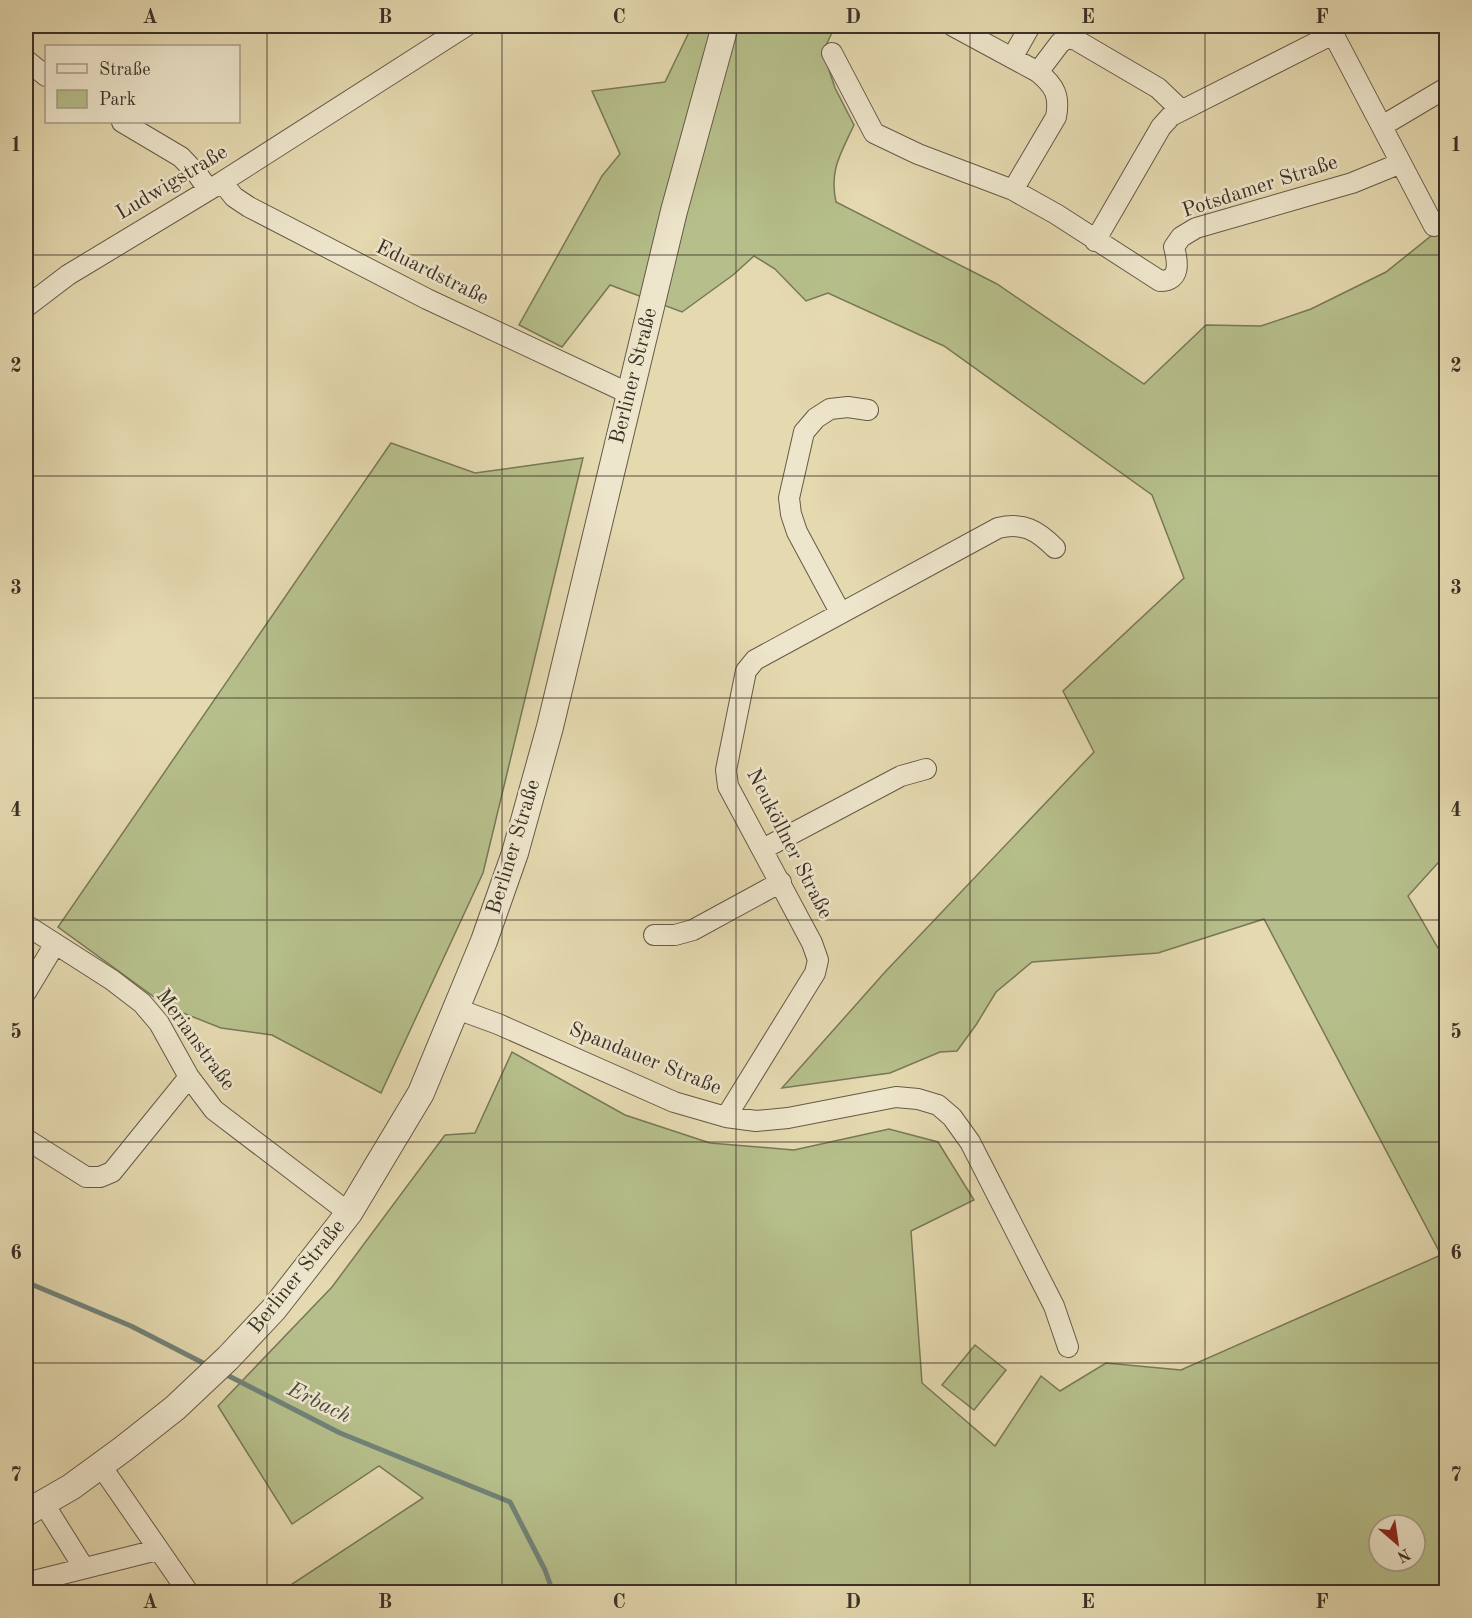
<svg xmlns="http://www.w3.org/2000/svg" width="1472" height="1618" font-family="'Old Standard TT',serif">
	<rect width="100%" height="100%" fill="#e5d9b0"/>
	<filter id="stains"><feTurbulence type="fractalNoise" baseFrequency=".00333" numOctaves="4"/><feColorMatrix values="0 0 0 0 .2 0 0 0 0 .09 0 0 0 0 .02 0 0 0 .5 -.17"/></filter>
	<radialGradient id="worn" r=".72"><stop offset=".6" stop-color="#630" stop-opacity="0"/><stop offset="1" stop-color="#630" stop-opacity=".3"/></radialGradient>
	<path fill="#b6bf8b" stroke="#787858" stroke-width="1.5" fill-rule="evenodd" d="M 692,26 L 835,26 L 823,52 L 835,88 L 854,125 C 841,153 829,170 836,202 L 997,284 L 1144,384 L 1206,325 L 1261,326 L 1311,309 L 1386,272 L 1446,224 L 1446,854 L 1408,896 L 1446,962 L 1446,1592 L 280,1592 L 423,1498 L 379,1466 L 292,1524 L 218,1406 L 332,1287 L 445,1135 L 475,1133 L 512,1052 L 625,1115 L 710,1143 L 794,1150 L 889,1129 L 938,1142 L 974,1200 L 911,1231 L 922,1383 L 995,1446 L 1041,1376 L 1060,1391 L 1106,1363 L 1181,1370 L 1441,1255 L 1264,919 L 1158,953 L 1032,962 L 996,992 L 976,1025 L 957,1051 L 940,1052 L 890,1073 L 782,1088 L 885,972 L 1094,752 L 1063,691 L 1184,578 L 1152,495 L 944,346 L 828,293 L 806,301 L 775,269 L 754,256 L 733,275 L 682,312 L 610,285 L 562,347 L 519,325 L 602,176 L 620,154 L 592,91 L 665,82 ZM 1379,1525 L 1415,1525 L 1415,1561 L 1379,1561 Z
		M 391,443 L 475,473 L 583,458 L 483,873 L 381,1093 L 272,1035 L 221,1028 L 168,1007 L 58,927 Z
		M 975,1345 L 1006,1370 L 974,1410 L 942,1385 Z"/>
	<g fill="none" stroke-linecap="round" stroke-linejoin="round">
		<path stroke="#718378" stroke-width="5" d="M 26,1282 L 131,1326 L 209,1366
			M 223,1373 L 340,1433 L 510,1502 L 545,1570 L 553,1592"/>
		<g stroke="#655a48" stroke-width="22">
			<path id="minor" d="M 953,26 L 1038,72 C 1055,86 1060,96 1056,117 L 1013,190
				M 1329,26 L 1434,226
				M 832,53 L 874,133 L 918,154 L 1013,190 L 1056,214 L 1160,281 C 1181,281 1178,262 1174,247 L 1181,237 L 1196,228 L 1352,183 L 1401,163
				M 1012,58 L 1030,26
				M 26,60 L 46,76
				M 1038,72 L 1060,43 L 1067,38 L 1076,40 L 1158,88 L 1181,110
				M 122,122 L 181,157 L 198,175 L 208,189
				M 1382,126 L 1446,88
				M 222,182 L 234,197 L 249,207 L 427,299 L 630,394
				M 1095,241 L 1161,127 L 1171,116 L 1333,34
				M 26,307 L 68,275 L 222,182 L 466,26
				M 840,612 L 797,532 L 791,514 L 789,498 L 804,432 L 816,418 L 830,409 L 848,407 L 868,410
				M 763,849 L 901,776 L 926,769
				M 26,925 L 112,980 L 142,1003 L 159,1023 L 189,1077 L 214,1110 L 349,1213
				M 654,935 L 675,935 L 693,930 L 781,882
				M 26,992 L 55,944
				M 457,1009 L 498,1024 L 674,1102 L 726,1117 L 756,1121 L 788,1118 L 896,1097 L 918,1099 L 938,1105 L 952,1117 L 970,1142 L 1054,1306 L 1068,1347
				M 726,1117 L 815,973 L 818,960 L 812,943 L 728,786 L 726,770 L 746,671 L 755,660 L 998,528 C 1023,522 1037,530 1055,548
				M 26,1139 L 86,1177 L 100,1177 L 112,1172 L 189,1077
				M 101,1466 L 188,1592
				M 44,1504 L 84,1568
				M 26,1583 L 157,1550"/>
		</g>
		<g stroke="#655a48" stroke-width="28">
			<path id="tertiary" d="M 26,1513 L 71,1487 L 123,1449 L 175,1408 L 228,1358 L 274,1309 L 349,1213 L 421,1093 L 484,941 L 515,853 L 550,727 L 674,211 L 725,26"/>
		</g>
		<use href="#minor" stroke="#eee6cc" stroke-width="20"/>
		<use href="#tertiary" stroke="#eee6cc" stroke-width="26"/>
	</g>
	<path fill="none" stroke="#3a3026" stroke-width="1.5" stroke-opacity="0.55" d="M 267,26 L 267,1592M 502,26 L 502,1592M 736,26 L 736,1592M 970,26 L 970,1592M 1205,26 L 1205,1592M 26,255 L 1446,255M 26,476 L 1446,476M 26,698 L 1446,698M 26,920 L 1446,920M 26,1142 L 1446,1142M 26,1363 L 1446,1363"/>
	<g text-anchor="middle" dominant-baseline="central" stroke-width="5" stroke-linejoin="round" paint-order="stroke">
		<g font-size="21" fill="#3a3026" stroke="#eee6cc">
			<text transform="translate(172 183) rotate(-31)">Ludwigstraße</text>
			<text transform="translate(1260 187) rotate(-18)">Potsdamer Straße</text>
			<text transform="translate(432 273) rotate(26)">Eduardstraße</text>
			<text transform="translate(634 376) rotate(-76)">Berliner Straße</text>
			<text transform="translate(789 844) rotate(63)">Neuköllner Straße</text>
			<text transform="translate(514 847) rotate(-73)">Berliner Straße</text>
			<text transform="translate(195 1040) rotate(54)">Merianstraße</text>
			<text transform="translate(645 1059) rotate(22)">Spandauer Straße</text>
			<text transform="translate(297 1277) rotate(-51)">Berliner Straße</text>
		</g>
		<g font-size="22" font-style="italic" fill="#4c4c41" stroke="#eee6cc">
			<text transform="translate(319 1403) rotate(26)">Erbach</text>
		</g>
	</g>
	<rect width="1472" height="1618" fill="none" stroke="#e5d9b0" stroke-width="66"/>
	<rect x="45" y="45" width="195" height="78" fill="#eee6cc" stroke="#a69d8a" stroke-width="1.5"/>
	<rect x="57" y="64" width="30" height="9" fill="#eee6cc" stroke="#a69d8a" stroke-width="1.5"/>
	<text x="99" y="75" font-size="18" fill="#3a3026">Straße</text>
	<rect x="57" y="90" width="30" height="18" fill="#b6bf8b" stroke="#a69d8a" stroke-width="1.5"/>
	<text x="99" y="105" font-size="18" fill="#3a3026">Park</text>
	<g transform="translate(1397 1543) rotate(151)"><circle r="28" fill="#eee6cc" stroke="#a69d8a" stroke-width="1.5"/>
	<path d="M0-4.5L10 22L0 15L-10 22Z" fill="#8f2418"/>
	<text y="-9" font-size="16" font-weight="bold" text-anchor="middle" fill="#3a3026">N</text>
	</g>
	<rect x="33" y="33" width="1406" height="1552" fill="none" stroke="#3a3026" stroke-width="2"/>
	<g font-size="20" text-anchor="middle" font-weight="bold" fill="#3a3026">
		<text x="150" y="23">A</text>
		<text x="385" y="23">B</text>
		<text x="619" y="23">C</text>
		<text x="853" y="23">D</text>
		<text x="1088" y="23">E</text>
		<text x="1322" y="23">F</text>
		<text x="16" y="151">1</text>
		<text x="1456" y="151">1</text>
		<text x="16" y="372">2</text>
		<text x="1456" y="372">2</text>
		<text x="16" y="594">3</text>
		<text x="1456" y="594">3</text>
		<text x="16" y="816">4</text>
		<text x="1456" y="816">4</text>
		<text x="16" y="1038">5</text>
		<text x="1456" y="1038">5</text>
		<text x="16" y="1259">6</text>
		<text x="1456" y="1259">6</text>
		<text x="16" y="1481">7</text>
		<text x="1456" y="1481">7</text>
		<text x="150" y="1608">A</text>
		<text x="385" y="1608">B</text>
		<text x="619" y="1608">C</text>
		<text x="853" y="1608">D</text>
		<text x="1088" y="1608">E</text>
		<text x="1322" y="1608">F</text>
	</g>
	<rect width="100%" height="100%" filter="url(#stains)"/>
	<rect width="100%" height="100%" fill="url(#worn)"/>
</svg>
